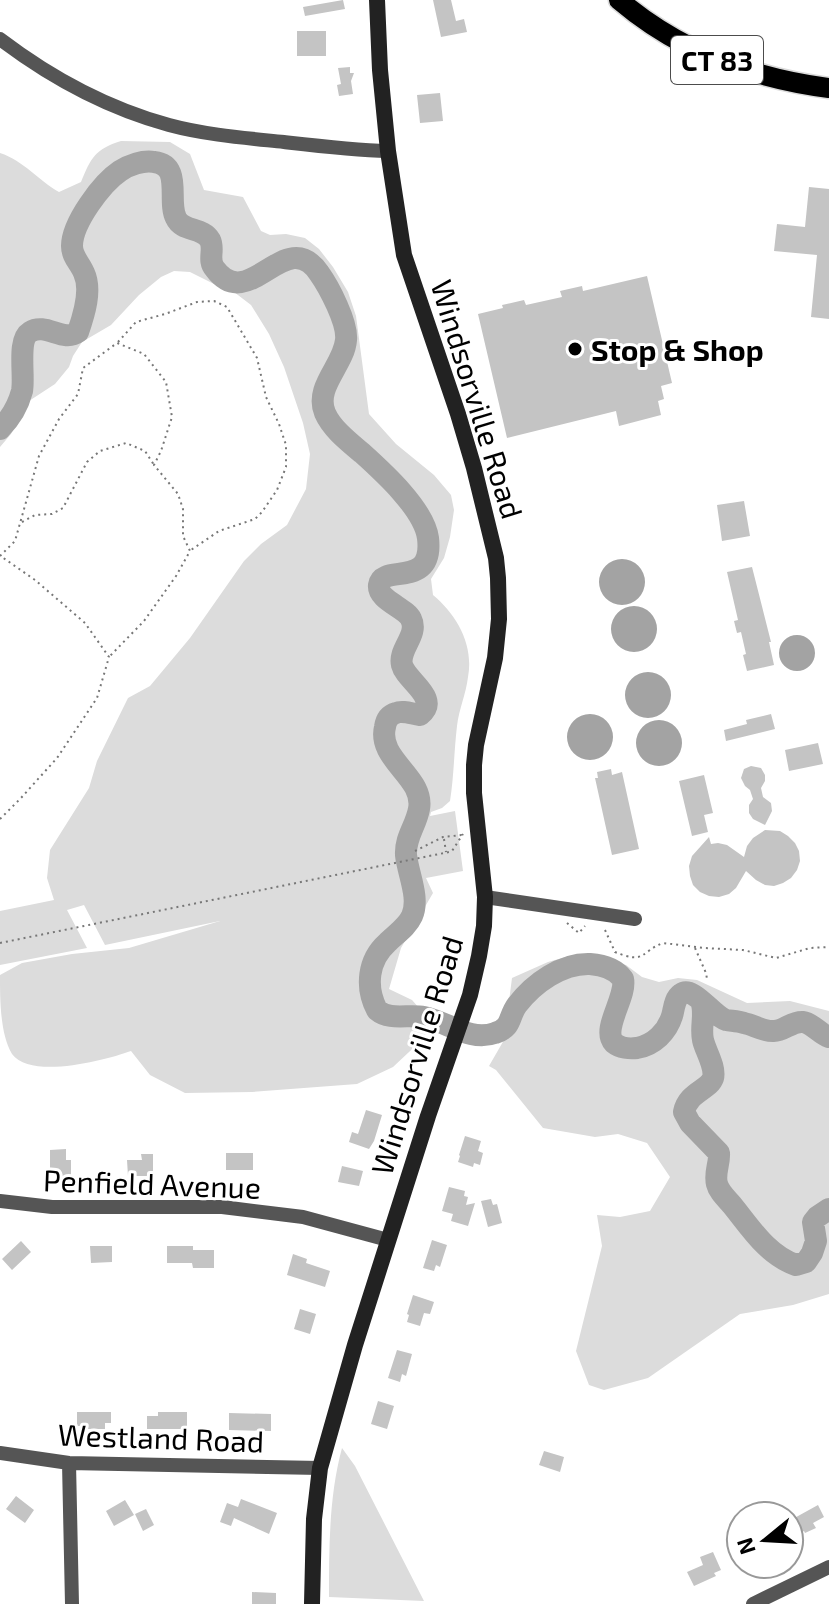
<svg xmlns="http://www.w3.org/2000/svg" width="829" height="1604" font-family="'Exo 2',sans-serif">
	<rect width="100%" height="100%" fill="#fff"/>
	<path fill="#dcdcdc" d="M 121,141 L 170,142 L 190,154 L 204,190 L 243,197 L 261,231 L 270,235 L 286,234 L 305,238 L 319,249 L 333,267 L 348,292 L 356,316 L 369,414 L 396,444 L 434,475 L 451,495 L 454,510 L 450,537 L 444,558 L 431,579 L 433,595 C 457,615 474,645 468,677 C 466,694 459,709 457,726 C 454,751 454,776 450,801 L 442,808 L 431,812 L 430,816 L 455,811 L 463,871 L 426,878 L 433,893 L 401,948 L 389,989 L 412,1000 L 428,1018 L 425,1037 L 393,1067 L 357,1084 L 252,1092 L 185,1093 L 150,1075 L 131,1051 C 106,1060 31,1080 12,1054 C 0,1034 0,999 0,975 L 22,963 L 72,954 L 129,948 L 220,921 L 105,945 L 84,905 L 67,910 L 87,948 L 0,965 L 0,911 L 54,900 L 47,878 L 50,850 L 89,788 L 97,761 L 128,698 L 150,686 L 190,638 L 244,561 L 261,544 L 287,525 L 306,489 L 310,454 L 303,423 L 284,367 L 269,334 L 251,305 L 234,292 L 216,285 L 190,272 L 174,271 L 161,277 L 139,295 L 111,325 L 82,342 L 73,356 L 69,367 L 55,384 L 29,401 L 11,434 L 0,447 L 0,153 C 24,161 38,180 59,192 L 81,182 C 91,158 95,149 121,141 Z
		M 573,955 L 626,965 L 642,977 L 659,982 L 678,978 L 697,980 L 747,1003 L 790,1001 L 829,1011 L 829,1294 L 793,1305 L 740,1314 L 648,1378 L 604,1390 L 589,1385 L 576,1351 L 602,1246 L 597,1215 L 620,1217 L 650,1211 L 670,1177 L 647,1143 L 618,1134 L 595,1137 L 543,1128 L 496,1070 L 489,1066 L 504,1040 L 512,978 L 548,962 Z
		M 342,1448 L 355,1466 L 424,1601 L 329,1597 C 329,1547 329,1496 342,1448 Z"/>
	<path fill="#a3a3a3" d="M599 582a23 23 0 1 1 46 0a23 23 0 1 1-46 0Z
		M611 629a23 23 0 1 1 46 0a23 23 0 1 1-46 0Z
		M779 653a18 18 0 1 1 36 0a18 18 0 1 1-36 0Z
		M625 695a23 23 0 1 1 46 0a23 23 0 1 1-46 0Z
		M567 737a23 23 0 1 1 46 0a23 23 0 1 1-46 0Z
		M636 743a23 23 0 1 1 46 0a23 23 0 1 1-46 0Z"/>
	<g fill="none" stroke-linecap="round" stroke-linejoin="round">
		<path stroke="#a3a3a3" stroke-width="22" d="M 0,429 C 11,418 18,406 22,391 C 25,376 17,340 30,332 C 46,322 63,343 78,332 C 84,315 92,290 84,273 C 80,263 72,257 72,246 C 72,223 102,183 120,171 C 129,165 143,160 154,162 C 183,165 167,201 176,218 C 182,232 203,227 210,240 C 215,250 207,260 215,269 C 249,315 286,224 319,273 C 329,287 348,323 346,340 C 344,365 314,387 325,413 C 332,429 349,442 362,453 C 383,472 424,509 428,538 C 434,590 382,563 379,585 C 377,600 406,608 411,619 C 419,635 398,649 402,665 C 406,681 441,698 420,715 C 412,714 403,710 396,713 C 389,715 386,720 385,727 C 377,760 425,777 419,809 C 416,826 405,837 406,855 C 408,874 420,898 412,916 C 407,927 396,934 387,943 C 368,960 365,987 377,1010 C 390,1021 408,1014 424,1017 C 448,1022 470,1042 495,1033 C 513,1027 508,1017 517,1005 C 534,983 562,963 590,964 C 603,965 615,968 623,979 C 627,997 601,1029 614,1043 C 620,1048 630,1049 637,1048 C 654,1045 667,1032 672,1016 C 674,1010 674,999 681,994 C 693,985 713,1016 726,1020 C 732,1021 738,1021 744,1023 C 754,1025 764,1032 774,1031 C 784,1031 792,1021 803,1022 C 812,1023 820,1034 829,1037
			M 701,1001 C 706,1013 700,1027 703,1040 C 705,1050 716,1067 713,1078 C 709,1090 688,1092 684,1112 L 690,1123 L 719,1153 C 720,1163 714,1173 717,1184 C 719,1192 726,1198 732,1205 C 750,1227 767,1255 796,1265 L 806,1262 L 812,1253 L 816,1241 L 813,1222 L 817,1217 L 829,1209"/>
	</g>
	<path fill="#c4c4c4" d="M 343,0 L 345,9 L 305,16 L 303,7 Z
		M 433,0 L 451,0 L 456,21 L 464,19 L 467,32 L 441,37 Z
		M 297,31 L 326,31 L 326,56 L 297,56 Z
		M 350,67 L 350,73 L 354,73 L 351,81 L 353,94 L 339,96 L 337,85 L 341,84 L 338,68 Z
		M 440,93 L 443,121 L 420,123 L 417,95 Z
		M 809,187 L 829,189 L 829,319 L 811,317 L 817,255 L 774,251 L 777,224 L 805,227 Z
		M 647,276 L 672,383 L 661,386 L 664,399 L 658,401 L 661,415 L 619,426 L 616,411 L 507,438 L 478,314 L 503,308 L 502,305 L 524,300 L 526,305 L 562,297 L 560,291 L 582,286 L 583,291 Z
		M 744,501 L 750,536 L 722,541 L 717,505 Z
		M 752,567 L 771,642 L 769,642 L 774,665 L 747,671 L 743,655 L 746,654 L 741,632 L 737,633 L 734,621 L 738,620 L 727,572 Z
		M 771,714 L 775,729 L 726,741 L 724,730 L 747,724 L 746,720 Z
		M 818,743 L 823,764 L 789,771 L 785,750 Z
		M 751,766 L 761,768 L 765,775 L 765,781 L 761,788 L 763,797 L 771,803 L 772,811 L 765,825 L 753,819 L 749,813 L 749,805 L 753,799 L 750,790 L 745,786 L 741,778 L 744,769 Z
		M 611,769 L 612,775 L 622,772 L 639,849 L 612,855 L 595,778 L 598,778 L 597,772 Z
		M 704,775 L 713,813 L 704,815 L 708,832 L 692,836 L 679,781 Z
		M 765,830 L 780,831 L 788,836 L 795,843 L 799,851 L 800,861 L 797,870 L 791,878 L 783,883 L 774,886 L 765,885 L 756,880 L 746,871 L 736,888 L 729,894 L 719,897 L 709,896 L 700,892 L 693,885 L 690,876 L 689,866 L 692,856 L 709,837 L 711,844 L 718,843 L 727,845 L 744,857 L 747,846 L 753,838 Z
		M 366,1110 L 382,1115 L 374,1141 L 369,1149 L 349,1142 L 352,1132 L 358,1134 Z
		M 465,1136 L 481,1141 L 478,1151 L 483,1153 L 480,1165 L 474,1163 L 473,1167 L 458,1162 L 460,1156 L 459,1155 Z
		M 66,1149 L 66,1160 L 71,1160 L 71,1176 L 50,1176 L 50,1150 Z
		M 226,1153 L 253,1153 L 253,1170 L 226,1170 Z
		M 141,1154 L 153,1154 L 153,1173 L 148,1173 L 148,1176 L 128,1176 L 127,1160 L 142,1160 Z
		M 342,1166 L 363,1171 L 359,1186 L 338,1182 Z
		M 449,1187 L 465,1191 L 464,1196 L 468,1197 L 466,1205 L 475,1203 L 468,1226 L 451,1221 L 453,1214 L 442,1211 Z
		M 491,1199 L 493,1205 L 497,1204 L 502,1223 L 488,1227 L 481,1201 Z
		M 432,1240 L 447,1245 L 440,1267 L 436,1265 L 434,1271 L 423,1268 Z
		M 21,1241 L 31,1252 L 12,1270 L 2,1259 Z
		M 90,1246 L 112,1246 L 112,1262 L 91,1263 Z
		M 167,1246 L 193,1246 L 193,1250 L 214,1250 L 214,1268 L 193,1268 L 192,1263 L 167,1263 Z
		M 293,1254 L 307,1259 L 306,1263 L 330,1271 L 325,1287 L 287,1275 Z
		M 413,1295 L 434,1302 L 430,1314 L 424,1313 L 420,1326 L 407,1322 L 409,1315 L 407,1314 Z
		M 300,1309 L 316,1314 L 310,1334 L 294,1329 Z
		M 397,1350 L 412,1354 L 406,1376 L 402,1374 L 400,1382 L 388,1378 Z
		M 378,1401 L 394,1406 L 387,1429 L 371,1424 Z
		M 77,1412 L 111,1412 L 111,1423 L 105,1423 L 105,1429 L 85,1429 L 84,1426 L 77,1426 Z
		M 158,1412 L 187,1412 L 187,1429 L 147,1429 L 147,1416 L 158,1416 Z
		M 229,1413 L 271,1414 L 271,1431 L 229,1430 Z
		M 544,1451 L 564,1457 L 560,1472 L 539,1465 Z
		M 16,1496 L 34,1510 L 25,1523 L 6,1509 Z
		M 241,1499 L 277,1513 L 269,1534 L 234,1518 L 231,1526 L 220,1522 L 227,1503 L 238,1507 Z
		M 125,1500 L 134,1515 L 114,1526 L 106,1511 Z
		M 818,1505 L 824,1517 L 813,1523 L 816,1528 L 805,1533 L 804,1531 L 794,1537 L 789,1528 L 789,1521 Z
		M 146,1509 L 154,1525 L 143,1531 L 135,1514 Z
		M 713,1552 L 721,1570 L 714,1573 L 716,1576 L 694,1586 L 687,1572 L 703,1565 L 700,1557 Z
		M 252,1592 L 276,1593 L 276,1604 L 252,1604 Z"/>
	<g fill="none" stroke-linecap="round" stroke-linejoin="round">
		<g stroke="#dbdbdb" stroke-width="23">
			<path id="primary" d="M 619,0 C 679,51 752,78 829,88"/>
		</g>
		<path stroke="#777" stroke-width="2" stroke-dasharray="2 4" stroke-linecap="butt" d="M 118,342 L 136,322 L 165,314 L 197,302 L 214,301 L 227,307 L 257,358 L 266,397 L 279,424 L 286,445 L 286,467 L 277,490 L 262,512 L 255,519 L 219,531 L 191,550
			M 22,522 L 35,515 L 52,514 L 63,508 L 87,462 L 100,451 L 126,443 L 145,451 L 154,465
			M 0,556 L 15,541 L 39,456 L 59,419 L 78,394 L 83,368 L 117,343 L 144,354 L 166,382 L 172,417 L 161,451 L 154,465 L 178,494 L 183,509 L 183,536 L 190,551 L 176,576 L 144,621 L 109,657
			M 0,819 L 21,798 L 57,758 L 97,698 L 109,657 L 85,623 L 35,580 L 2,557
			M 444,839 L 446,852
			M 415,851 L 443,837 L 462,835
			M 567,923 L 579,933 L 585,926
			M 605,930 L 615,952 C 646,965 641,951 663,943 L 704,948 L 743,950 L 776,958 L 810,948 L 829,947
			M 0,943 L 449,852 L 452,851 L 463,834
			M 695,948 L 706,973 L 707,979"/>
		<path stroke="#555" stroke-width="14" d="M 0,39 C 50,77 107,108 169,125 C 206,135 246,138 284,142 C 319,146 353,150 388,151
			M 485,897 L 635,919
			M 0,1201 L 52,1207 L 222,1207 L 303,1217 L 388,1240
			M 0,1453 L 69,1463 L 320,1468
			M 69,1463 L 72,1604
			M 753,1604 L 829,1567"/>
		<path stroke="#222" stroke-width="16" d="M 312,1604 L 314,1519 L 320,1468 L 355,1345 L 428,1116 L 470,995 L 479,956 L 484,926 L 485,897 L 474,793 L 474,765 L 476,745 L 495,658 L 499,619 L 498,578 L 496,558 L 474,468 L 458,414 L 404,255 L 388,151 L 380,70 L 377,0"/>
		<use href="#primary" stroke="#000" stroke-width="20"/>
	</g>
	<circle fill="#000" stroke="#fff" stroke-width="3" cx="575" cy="349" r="8"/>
	<g text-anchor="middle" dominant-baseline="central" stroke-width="6" stroke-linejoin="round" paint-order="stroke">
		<rect fill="#fff" stroke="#4c4c4c" stroke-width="2" x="671" y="36" width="92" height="48" rx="6"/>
		<g font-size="28" font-weight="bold" fill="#000">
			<text x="717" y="60">CT 83</text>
		</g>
		<g font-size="30" font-weight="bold" fill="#000" stroke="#fff" text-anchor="start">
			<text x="591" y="349">Stop &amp; Shop</text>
		</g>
		<g font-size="30" fill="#000" stroke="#fff">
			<text transform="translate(478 399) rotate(73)">Windsorville Road</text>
			<text transform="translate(416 1055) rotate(-73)">Windsorville Road</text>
			<text transform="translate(152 1183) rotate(2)">Penfield Avenue</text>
			<text transform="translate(161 1437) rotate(2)">Westland Road</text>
		</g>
	</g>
	<g transform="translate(765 1540) rotate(252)"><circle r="38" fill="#ffffff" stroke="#999999" stroke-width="2"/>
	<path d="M0-6L14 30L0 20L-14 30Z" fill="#000000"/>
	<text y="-12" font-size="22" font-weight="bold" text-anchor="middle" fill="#000000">N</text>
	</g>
</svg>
